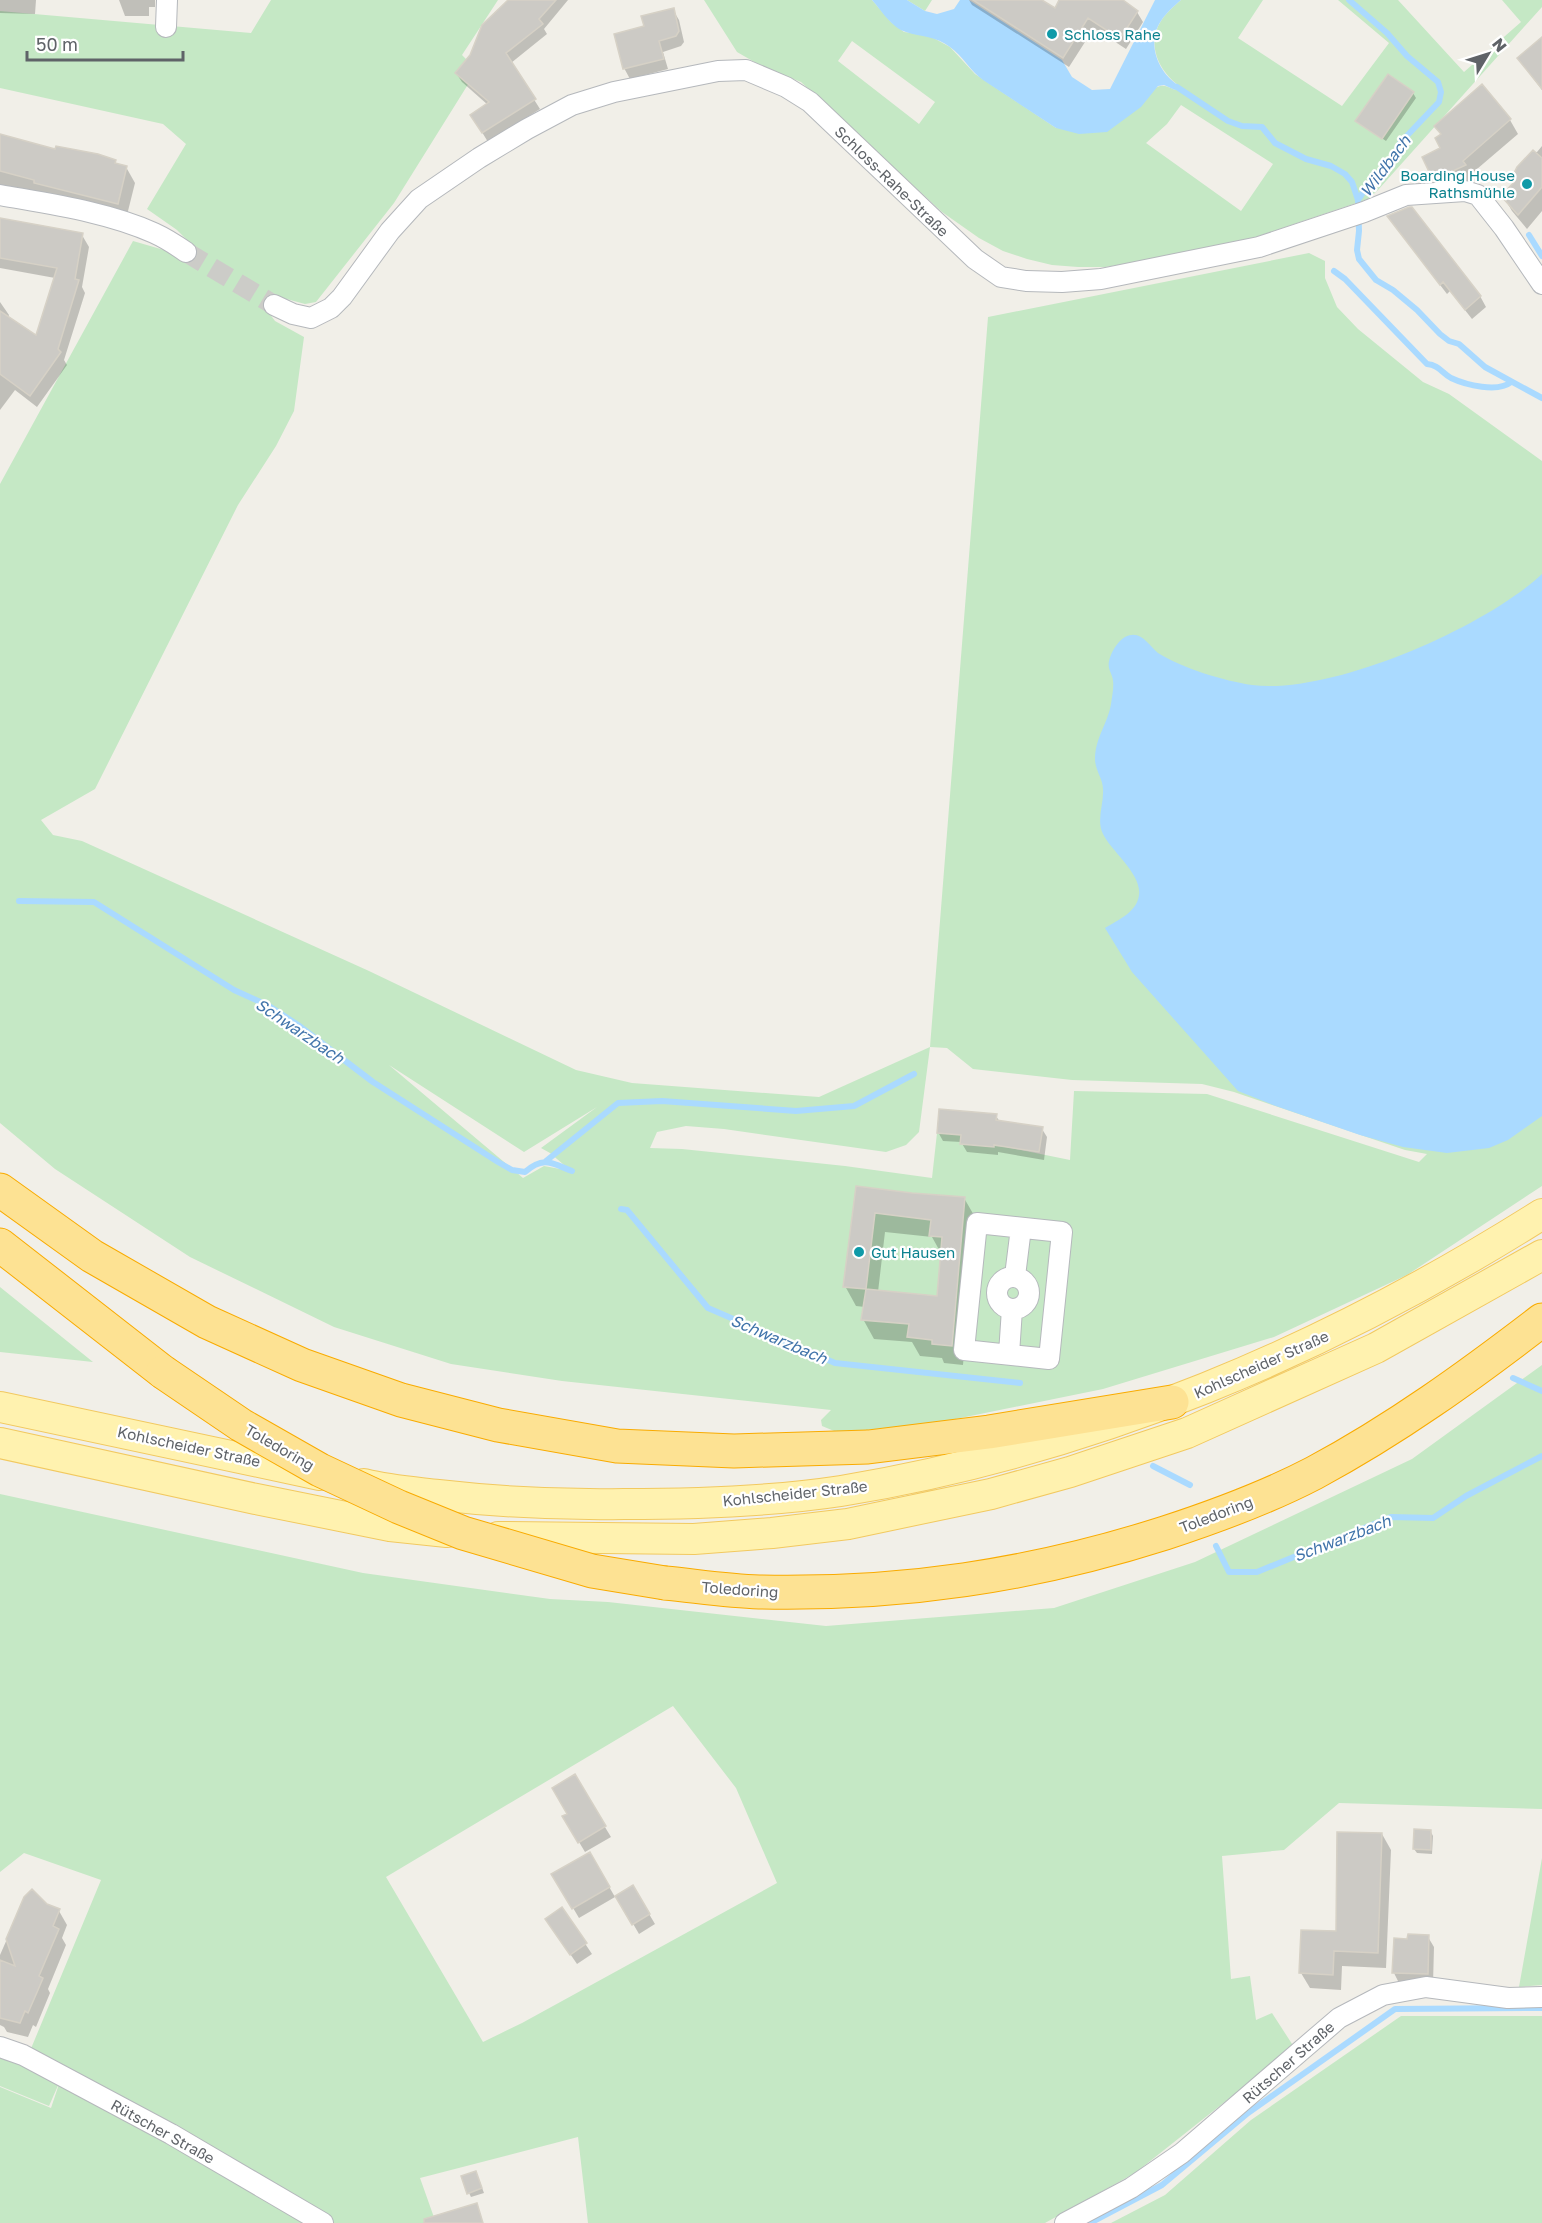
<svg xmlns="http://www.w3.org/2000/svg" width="1542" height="2223" font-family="'Golos Text',sans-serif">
	<rect width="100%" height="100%" fill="#f1efe8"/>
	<path fill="#c5e8c5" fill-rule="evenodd" d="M 271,0 L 498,0 L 462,55 L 477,70 L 394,203 L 316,302 L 305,304 L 279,297 L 269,313 L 275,321 L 304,337 L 294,411 L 276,446 L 238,505 L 95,789 L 41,820 L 53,835 L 82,841 L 369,971 L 576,1070 L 632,1083 L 819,1097 L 930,1047 L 988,317 L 1309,253 L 1325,261 L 1325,278 L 1337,307 L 1358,329 L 1423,382 L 1449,394 L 1542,461 L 1542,1186 L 1407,1275 L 1274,1337 L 1103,1389 L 941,1422 L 839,1433 L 822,1426 L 821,1420 L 831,1410 L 562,1381 L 451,1364 L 334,1327 L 190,1257 L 55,1169 L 0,1123 L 0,484 L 133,241 L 171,252 L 191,244 L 177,230 L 147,209 L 186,144 L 163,124 L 0,88 L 0,11 L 251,33 ZM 930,1047 L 947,1048 L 973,1069 L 1072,1080 L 1202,1084 L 1234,1092 L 1405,1150 L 1427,1154 L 1419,1162 L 1207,1094 L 1074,1091 L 1070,1160 L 1006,1147 L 960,1143 L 961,1135 L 937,1133 L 932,1178 L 845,1166 L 682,1149 L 650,1148 L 657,1132 L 686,1126 L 724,1129 L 886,1152 L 906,1145 L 919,1132 ZM 389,1065 L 524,1152 L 597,1107 L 541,1148 L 550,1153 L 571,1171 L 544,1166 L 523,1178 Z
		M 704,0 L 872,0 L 891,22 L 904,32 L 928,35 L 950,47 L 975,74 L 1056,128 L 1153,90 C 1161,83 1166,86 1175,90 L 1178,85 C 1159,71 1146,44 1161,21 C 1166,13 1174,6 1181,0 L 1263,0 L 1238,38 L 1342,106 L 1389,43 L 1338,0 L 1398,0 L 1464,72 L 1521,22 L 1502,0 L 1542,0 L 1542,7 L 1378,190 L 1368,199 L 1256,237 L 1131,263 L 1105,267 L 1078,267 L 1052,265 L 1027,259 L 1003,251 L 979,238 L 942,212 L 801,82 L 763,67 L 737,52 ZM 852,41 L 935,102 L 919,124 L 838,61 ZM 1181,105 L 1273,164 L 1241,211 L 1146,143 L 1167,124 Z
		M 907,0 L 932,0 L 925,11 Z
		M 0,1287 L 93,1362 L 0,1352 Z
		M 1542,1365 L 1542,1809 L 1339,1803 L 1284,1850 L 1222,1856 L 1231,1979 L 1250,1976 L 1256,2020 L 1272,2013 L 1294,2047 L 1135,2173 L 1045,2223 L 588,2223 L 578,2137 L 420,2178 L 436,2223 L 0,2223 L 0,2087 L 51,2108 L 60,2081 L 49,2106 L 0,2086 L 0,2054 L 25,2063 L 101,1880 L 24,1853 L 0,1872 L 0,1494 L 363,1573 L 550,1599 L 608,1602 L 826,1626 L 1054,1608 L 1195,1562 L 1412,1459 ZM 673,1706 L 736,1788 L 777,1883 L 522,2023 L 483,2042 L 386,1877 Z
		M 1542,1858 L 1542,1985 L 1519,1987 Z
		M 1401,2016 L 1542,2016 L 1542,2223 L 1111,2223 L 1165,2195 L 1251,2120 Z"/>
	<path fill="#aadaff" d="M 872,0 L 907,0 L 925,11 L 937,14 L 954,9 L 960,0 L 969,0 L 1062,60 L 1072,77 L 1092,90 L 1110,89 L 1155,0 L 1181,0 C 1174,6 1166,13 1161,21 C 1146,43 1158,72 1178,85 L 1175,90 L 1164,85 L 1158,86 L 1141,107 L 1107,132 L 1079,134 L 1056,128 L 983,80 C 970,71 963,56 950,47 C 936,36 921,37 906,32 C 892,28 881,10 872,0 Z
		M 1542,574 L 1542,1116 L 1508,1140 L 1489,1148 L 1447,1153 L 1403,1147 L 1360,1135 L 1273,1105 L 1238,1091 L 1132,972 L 1105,928 C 1118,920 1137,912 1139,895 C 1142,874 1111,851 1103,834 C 1096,820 1104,804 1103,789 C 1103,779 1095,770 1095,759 C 1095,738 1108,723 1111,704 C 1112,697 1114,687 1113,681 C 1113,677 1110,672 1109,668 C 1107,659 1116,642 1125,637 C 1141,629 1148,645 1158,653 C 1182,668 1224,681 1252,685 C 1331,695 1484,628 1542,574 Z"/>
	<path fill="#0003" fill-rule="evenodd" d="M 0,0 L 36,0 L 35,14 L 0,13 Z
		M 119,0 L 155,0 L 155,7 L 149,7 L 149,16 L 125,16 Z
		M 509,0 L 568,0 L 544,29 L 547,34 L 511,63 L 540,109 L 488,142 L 477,124 L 488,105 L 462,82 L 456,73 L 472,56 Z
		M 969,0 L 1039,0 L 1056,11 L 1063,0 L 1122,0 L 1137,12 L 1143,22 L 1126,49 L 1094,28 L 1069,67 L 972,5 Z
		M 673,10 L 679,20 L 684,42 L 681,46 L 663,52 L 668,69 L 630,79 L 624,68 Z
		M 1542,39 L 1542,90 L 1518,58 Z
		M 1481,86 L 1510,120 L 1518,134 L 1470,175 L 1473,179 L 1442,193 L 1424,158 L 1443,149 L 1442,135 Z
		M 1413,93 L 1416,98 L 1386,141 L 1357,121 Z
		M 0,135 L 56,151 L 115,161 L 117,165 L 126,167 L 135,183 L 126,219 L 14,187 L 12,195 L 0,194 Z
		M 1542,146 L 1542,211 L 1527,229 L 1512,211 L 1503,196 L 1516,182 L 1533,152 L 1537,152 Z
		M 0,219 L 82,235 L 89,247 L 82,287 L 85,293 L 64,360 L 67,365 L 37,407 L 15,390 L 0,410 L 0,302 L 9,315 L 8,318 L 37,337 L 55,278 L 0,268 Z
		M 1395,226 L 1480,296 L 1486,307 L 1472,319 L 1450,291 L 1447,294 Z
		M 996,1116 L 1000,1122 L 1042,1129 L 1047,1137 L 1044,1160 L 998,1152 L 998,1155 L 967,1152 L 961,1142 L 943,1141 L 938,1132 Z
		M 857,1188 L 964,1198 L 975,1217 L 963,1365 L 944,1363 L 942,1358 L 920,1356 L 912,1342 L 874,1339 L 863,1319 L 865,1307 L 856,1306 L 845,1286 ZM 885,1232 L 932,1237 L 942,1255 L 939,1297 L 878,1292 Z
		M 574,1776 L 611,1837 L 585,1852 L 564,1817 L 569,1814 Z
		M 1431,1832 L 1433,1836 L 1432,1854 L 1417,1853 L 1414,1849 Z
		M 1382,1834 L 1391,1850 L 1386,1968 L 1342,1966 L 1341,1990 L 1310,1988 L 1301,1973 L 1338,1932 Z
		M 590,1854 L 615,1897 L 579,1918 L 553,1874 Z
		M 633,1887 L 655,1924 L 639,1934 L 617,1896 Z
		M 25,1898 L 59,1911 L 67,1925 L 62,1938 L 66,1945 L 48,1989 L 50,1993 L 36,2027 L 33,2025 L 28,2037 L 7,2032 L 4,2027 L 0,2025 L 0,1955 Z
		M 562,1909 L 592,1954 L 577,1964 L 547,1920 Z
		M 1428,1937 L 1434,1947 L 1433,1984 L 1399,1983 L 1394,1973 L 1409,1940 Z
		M 478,2177 L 484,2193 L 471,2197 L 469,2193 Z"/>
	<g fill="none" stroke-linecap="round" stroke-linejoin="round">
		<path stroke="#aadaff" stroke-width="6" d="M 1349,0 L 1387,33 L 1407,56 L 1438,82 L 1441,92 L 1439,102 L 1400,143 L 1393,160 L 1364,191 L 1358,200 L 1359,231 L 1357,250 L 1359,259 L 1376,280 L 1393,290 L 1417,310 L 1440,334 L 1449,341 L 1459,344 L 1485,367 L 1542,398
			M 1177,87 L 1228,121 L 1242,126 L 1262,127 L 1275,143 L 1306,159 L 1331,166 L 1345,174 L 1352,182 L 1358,200
			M 1529,235 L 1542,256
			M 1334,271 L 1345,279 L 1427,364 C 1439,365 1442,373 1451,378 C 1466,385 1498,393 1511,382
			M 19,901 L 94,902 L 234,990 L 269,1006 L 298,1025 L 373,1082 L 498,1162 L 512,1170 L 525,1172 C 544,1156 551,1163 572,1171
			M 546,1161 L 618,1103 L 662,1101 L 796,1111 L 854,1106 L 914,1074
			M 621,1209 L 627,1210 L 708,1308 L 835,1363 L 1020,1383
			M 1513,1378 L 1542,1391
			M 1153,1466 L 1190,1485
			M 1216,1546 L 1229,1572 L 1257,1572 L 1391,1517 L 1433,1518 L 1466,1496 L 1542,1456
			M 1090,2223 L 1162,2185 L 1248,2113 L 1395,2009 L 1542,2008"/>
	</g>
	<path fill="#cccac5" stroke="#d6d1c6" stroke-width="1.5" fill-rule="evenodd" d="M 508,0 L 556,0 L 539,19 L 543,24 L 506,53 L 536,99 L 482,133 L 470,115 L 489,102 L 455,73 L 470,55 L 482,25 Z
		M 973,0 L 1042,0 L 1055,8 L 1059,0 L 1123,0 L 1138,11 L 1120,39 L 1088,18 L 1063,58 Z
		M 674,8 L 679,31 L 676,36 L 659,41 L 664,59 L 623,69 L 614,34 L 644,26 L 641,16 Z
		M 1542,37 L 1542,89 L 1517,58 Z
		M 1388,74 L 1414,92 L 1382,139 L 1355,121 Z
		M 1482,84 L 1511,119 L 1463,161 L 1466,165 L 1433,180 L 1422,157 L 1440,148 L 1435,138 L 1441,134 L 1434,126 Z
		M 0,134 L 55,149 L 56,146 L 98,154 L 116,160 L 115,163 L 127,166 L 118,204 L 34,183 L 34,180 L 0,171 Z
		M 1533,150 L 1542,158 L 1542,187 L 1518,215 L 1501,196 L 1514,182 L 1513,175 L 1517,167 Z
		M 1409,207 L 1412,207 L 1481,296 L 1465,310 L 1443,282 L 1440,285 L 1387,216 Z
		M 0,218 L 83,233 L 75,279 L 79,280 L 58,349 L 61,352 L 30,396 L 0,374 L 0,311 L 36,335 L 57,268 L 0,258 Z
		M 939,1109 L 997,1114 L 996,1120 L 1043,1127 L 1039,1152 L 994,1145 L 994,1147 L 960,1144 L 961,1135 L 937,1133 Z
		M 856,1186 L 912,1193 L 965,1197 L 952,1346 L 932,1344 L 932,1340 L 907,1337 L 909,1324 L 861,1320 L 866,1289 L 843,1287 ZM 875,1213 L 931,1220 L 929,1236 L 942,1237 L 937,1296 L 866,1289 Z
		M 575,1774 L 606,1826 L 578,1843 L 562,1816 L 567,1814 L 552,1788 Z
		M 1414,1829 L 1431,1830 L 1431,1850 L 1413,1849 Z
		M 1337,1832 L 1382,1833 L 1378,1953 L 1334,1951 L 1333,1975 L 1299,1973 L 1301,1930 L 1336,1931 Z
		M 590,1852 L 610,1887 L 572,1909 L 551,1874 Z
		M 633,1885 L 650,1914 L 632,1925 L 615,1896 Z
		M 32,1889 L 47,1904 L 60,1909 L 53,1926 L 59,1929 L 39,1976 L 43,1978 L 38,1990 L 28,2013 L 25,2011 L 20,2023 L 0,2018 L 0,1960 L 15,1966 L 6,1939 L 24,1897 Z
		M 562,1907 L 587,1943 L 570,1955 L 545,1919 Z
		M 1408,1934 L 1429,1935 L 1428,1974 L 1392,1973 L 1394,1938 L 1407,1939 Z
		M 476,2171 L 482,2188 L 467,2194 L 461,2176 Z
		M 477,2203 L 483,2223 L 424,2223 L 424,2219 Z"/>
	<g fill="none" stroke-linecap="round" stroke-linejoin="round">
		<path stroke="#ccccc8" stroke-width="20" stroke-dasharray="20 10" stroke-linecap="butt" d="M 186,252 L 274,305"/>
		<g stroke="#b5b8bc" stroke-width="22">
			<path id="street" d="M 166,27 L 167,0
				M 0,195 C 50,204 108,212 154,233 C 165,238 176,245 186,252
				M 274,305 L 293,314 L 311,318 L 331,308 L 342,297 L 390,231 L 419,199 L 479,158 L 527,129 L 572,105 L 614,92 L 718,71 L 746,70 L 786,87 L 810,102 L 975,259 L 1001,277 L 1026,281 L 1062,282 L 1101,279 L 1259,247 L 1364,212 L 1406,195 L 1465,191 L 1478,195 L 1504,228 L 1542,284
				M 977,1223 L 1062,1232 L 1049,1359 L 964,1350 Z
				M 1015,1276 L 1021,1228
				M997 1293a16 16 0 1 1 32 0a16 16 0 1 1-32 0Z
				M 1009,1354 L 1012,1309
				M 0,2047 L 23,2055 L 171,2134 L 323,2223
				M 1065,2223 L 1131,2188 L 1182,2153 L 1339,2018 L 1383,1995 L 1426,1987 L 1508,1998 L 1542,1997"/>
		</g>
		<g stroke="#f2c960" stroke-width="32">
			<path id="primary" d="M 0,1407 L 320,1475
				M 0,1443 L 256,1499 L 390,1526 L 447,1532
				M 364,1484 C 388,1490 413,1492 438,1495 C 499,1502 562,1505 624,1504 C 696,1504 769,1502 841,1491 C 1095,1449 1325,1351 1542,1214
				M 498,1537 L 694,1539 L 772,1533 L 848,1524 L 991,1494 L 1070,1472 L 1187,1433 L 1376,1348 L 1542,1255"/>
		</g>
		<g stroke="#f9ab00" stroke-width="35">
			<path id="highway" d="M 0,1190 L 92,1256 L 207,1322 L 302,1365 L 401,1400 L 498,1425 L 617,1446 L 734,1451 L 868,1447 L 989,1432 L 1172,1402
				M 0,1245 L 163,1372
				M 665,1583 C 696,1586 728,1591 759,1592 C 901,1595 1030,1576 1165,1533 C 1214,1517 1268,1497 1314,1473 C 1396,1429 1469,1376 1542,1320"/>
		</g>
		<use href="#street" stroke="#fff" stroke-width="20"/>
		<use href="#primary" stroke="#fff2af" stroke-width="30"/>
		<use href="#highway" stroke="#fde293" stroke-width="33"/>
		<g stroke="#f9ab00" stroke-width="35" stroke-linecap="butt">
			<path id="highway-bridge" d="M 163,1372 L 241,1425 L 320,1470 L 399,1507 L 463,1533 L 592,1571 L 665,1583"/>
		</g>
		<use href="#highway-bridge" stroke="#fde293" stroke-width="33"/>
	</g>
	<g fill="#0f9aa8" stroke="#fff" stroke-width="2">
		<circle cx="1052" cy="34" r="6"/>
		<circle cx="1527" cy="184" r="6"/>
		<circle cx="859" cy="1252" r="6"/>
	</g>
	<g text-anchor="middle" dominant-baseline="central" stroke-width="4.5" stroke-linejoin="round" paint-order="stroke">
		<g font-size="15" fill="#0d838f" stroke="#fff" text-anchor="start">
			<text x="1064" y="34">Schloss Rahe</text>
			<text x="1515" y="175" text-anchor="end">Boarding House<tspan x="1515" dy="17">Rathsmühle</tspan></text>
			<text x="871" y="1252">Gut Hausen</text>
		</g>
		<g font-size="15" fill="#5f6368" stroke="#fff">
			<text transform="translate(892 181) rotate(44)">Schloss-Rahe-Straße</text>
			<text transform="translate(1261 1364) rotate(-24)">Kohlscheider Straße</text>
			<text transform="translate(189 1446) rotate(12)">Kohlscheider Straße</text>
			<text transform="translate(280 1447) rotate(30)">Toledoring</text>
			<text transform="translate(795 1493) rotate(-6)">Kohlscheider Straße</text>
			<text transform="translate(1216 1514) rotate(-21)">Toledoring</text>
			<text transform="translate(740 1589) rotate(4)">Toledoring</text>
			<text transform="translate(1288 2062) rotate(-41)">Rütscher Straße</text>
			<text transform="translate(163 2131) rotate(29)">Rütscher Straße</text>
		</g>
		<g font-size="16" font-style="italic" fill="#4174aa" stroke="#fff">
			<text transform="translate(1385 166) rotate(-53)">Wildbach</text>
			<text transform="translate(300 1031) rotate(34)">Schwarzbach</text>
			<text transform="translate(779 1339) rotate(23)">Schwarzbach</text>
			<text transform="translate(1342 1538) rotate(-21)">Schwarzbach</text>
		</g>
	</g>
	<g transform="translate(1488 54) rotate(52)" stroke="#ffffff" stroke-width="4.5" paint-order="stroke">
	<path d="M0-4.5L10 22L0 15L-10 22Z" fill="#5f6368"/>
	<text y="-9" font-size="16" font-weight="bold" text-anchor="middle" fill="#5f6368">N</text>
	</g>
	<path d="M27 51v9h156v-9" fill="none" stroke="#5f6368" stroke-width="3"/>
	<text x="36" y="51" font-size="18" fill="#5f6368" stroke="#ffffff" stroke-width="4.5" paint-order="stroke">50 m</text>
</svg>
